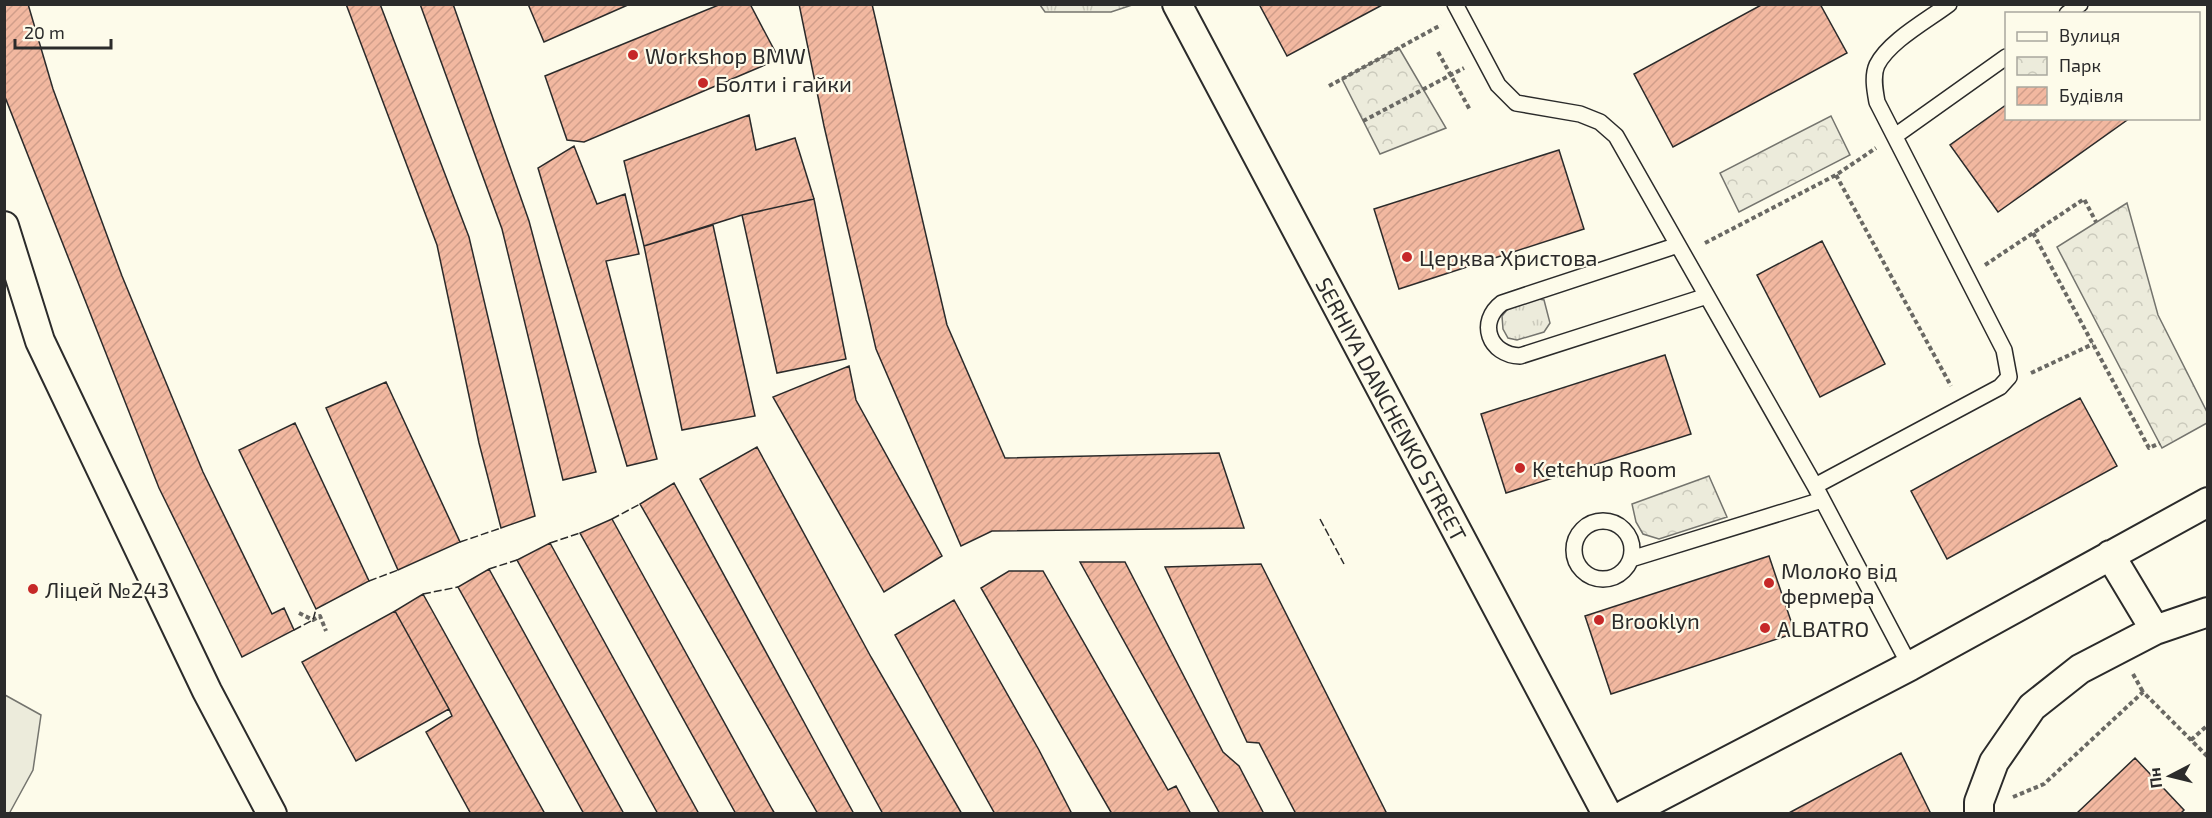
<svg xmlns="http://www.w3.org/2000/svg" width="2212" height="818" font-family="'Exo 2',sans-serif">
	<defs>
		<pattern id="grass-tufts" width="24" height="20" patternUnits="userSpaceOnUse" patternTransform="scale(1.5)"><rect width="24" height="20" fill="#ecebdb"/><path d="M3 7l-1-3M5 7V3M7 7l1-3M15 17l-1-3M17 17v-4M19 17l1-3" fill="none" stroke="#cbcabc"/></pattern>
		<pattern id="park-crowns" width="20" height="18" patternUnits="userSpaceOnUse" patternTransform="scale(1.5)"><rect width="20" height="18" fill="#ecebdb"/><path d="M2 6a3 3 0 1 1 6 0M12 15a3 3 0 1 1 6 0" fill="none" stroke="#cbcabc"/></pattern>
		<pattern id="building-hatch" width="6" height="6" patternUnits="userSpaceOnUse" patternTransform="scale(1.5)"><rect width="6" height="6" fill="#f2b8a0"/><path d="M-1 1l2-2M0 6l6-6M5 7l2-2" fill="none" stroke="#d09e8a"/></pattern>
	</defs>
	<rect width="100%" height="100%" fill="#fdfbea"/>
	<path fill="url(#grass-tufts)" stroke="#74746e" stroke-width="1.5" d="M 1040,5 L 1132,5 L 1111,12 L 1045,12 Z
		M 1534,298 L 1544,300 L 1550,323 L 1544,332 L 1517,340 L 1508,338 L 1503,329 L 1502,316 L 1511,305 Z"/>
	<path fill="url(#park-crowns)" stroke="#74746e" stroke-width="1.5" d="M 1399,48 L 1446,128 L 1380,154 L 1342,79 Z
		M 1831,116 L 1850,155 L 1739,212 L 1720,173 Z
		M 2127,203 L 2158,315 L 2207,412 L 2207,423 L 2162,448 L 2057,247 Z
		M 1709,476 L 1727,517 L 1659,539 L 1643,534 L 1636,522 L 1632,504 Z"/>
	<path fill="#ecebdb" stroke="#74746e" stroke-width="1.5" d="M 5,695 L 41,715 L 33,770 L 9,814 L 4,813 Z"/>
	<path fill="url(#building-hatch)" stroke="#2b2b2b" stroke-width="1.5" d="M 4,4 L 28,4 L 53,89 L 122,276 L 203,472 L 272,614 L 284,608 L 294,630 L 242,657 L 159,488 L 5,97 Z
		M 346,4 L 380,4 L 469,237 L 535,516 L 501,528 L 479,443 L 437,245 Z
		M 420,4 L 453,4 L 529,221 L 596,472 L 563,480 L 502,229 Z
		M 528,4 L 630,4 L 544,42 Z
		M 721,4 L 750,4 L 779,59 L 584,142 L 567,140 L 545,76 Z
		M 799,4 L 872,4 L 947,325 L 1005,458 L 1219,453 L 1244,528 L 992,531 L 961,546 L 876,349 L 824,126 Z
		M 1259,4 L 1384,4 L 1287,56 Z
		M 1763,4 L 1820,4 L 1847,53 L 1673,147 L 1634,74 Z
		M 2006,105 L 2006,118 L 2130,118 L 1998,212 L 1950,145 Z
		M 749,115 L 756,150 L 795,138 L 814,199 L 742,215 L 644,246 L 624,161 Z
		M 574,146 L 597,204 L 625,194 L 639,254 L 606,261 L 657,459 L 627,466 L 538,168 Z
		M 1559,150 L 1584,229 L 1399,289 L 1374,209 Z
		M 814,199 L 846,359 L 777,373 L 742,215 Z
		M 713,225 L 755,416 L 682,430 L 644,246 Z
		M 1822,241 L 1885,364 L 1820,397 L 1757,275 Z
		M 1665,355 L 1691,434 L 1506,493 L 1481,414 Z
		M 849,366 L 856,400 L 942,556 L 884,592 L 773,397 Z
		M 386,382 L 460,542 L 398,570 L 326,408 Z
		M 2080,398 L 2117,466 L 1947,559 L 1911,491 Z
		M 295,423 L 369,581 L 316,609 L 239,450 Z
		M 757,447 L 871,657 L 962,814 L 883,814 L 700,479 Z
		M 674,483 L 818,748 L 854,814 L 818,814 L 640,504 Z
		M 612,519 L 772,809 L 775,814 L 736,814 L 580,533 Z
		M 550,543 L 699,814 L 658,814 L 517,560 Z
		M 1769,556 L 1795,633 L 1611,694 L 1585,616 Z
		M 1080,562 L 1125,562 L 1223,752 L 1239,766 L 1264,814 L 1220,814 Z
		M 1261,564 L 1387,814 L 1296,814 L 1259,743 L 1247,742 L 1165,567 Z
		M 489,569 L 624,814 L 584,814 L 458,587 Z
		M 1009,571 L 1043,571 L 1168,790 L 1176,786 L 1191,814 L 1112,814 L 981,588 Z
		M 423,594 L 545,814 L 471,814 L 426,732 L 452,716 L 449,709 L 395,611 Z
		M 954,600 L 1039,750 L 1072,814 L 995,814 L 895,635 Z
		M 395,611 L 449,709 L 356,761 L 302,662 Z
		M 1901,753 L 1931,814 L 1787,814 Z
		M 2135,758 L 2184,810 L 2180,814 L 2076,814 Z"/>
	<g fill="none" stroke-linecap="round" stroke-linejoin="round">
		<g stroke="#2b2b2b" stroke-width="18">
			<path id="lane" d="M 1455,4 L 1498,85 L 1516,103 L 1580,114 L 1600,122 L 1616,136 L 1815,486 L 1910,666
				M 2067,14 L 2080,4
				M 1895,136 L 2006,57
				M 1678,245 L 1502,303 C 1477,322 1489,355 1520,356 L 1707,296
				M 1815,486 L 2000,387 L 2009,377 L 2004,350 L 1877,102 C 1875,91 1872,76 1877,65 C 1889,41 1928,20 1949,4
				M1574 550a29 29 0 1 1 58 0a29 29 0 1 1-58 0Z
				M 1631,559 L 1822,500"/>
		</g>
		<g stroke="#2b2b2b" stroke-width="32">
			<path id="street" d="M 1177,4 L 1607,814
				M 4,226 L 40,341 L 207,691 L 272,814
				M 2110,555 L 2155,630
				M 1626,814 L 1910,666 L 2208,502
				M 1979,814 L 1979,802 L 1994,762 L 2032,707 L 2080,669 L 2155,630 L 2208,612"/>
		</g>
		<path stroke="#6a6964" stroke-width="4" stroke-dasharray="4.5 3" stroke-linecap="butt" d="M 1438,52 L 1470,110
			M 1329,86 L 1441,25
			M 1363,121 L 1464,68
			M 1836,175 L 1951,386
			M 2033,233 L 2149,448 L 2160,443
			M 1705,243 L 1836,175 L 1876,148
			M 1985,265 L 2084,199 L 2096,222
			M 2031,373 L 2093,344
			M 299,613 L 313,620 L 320,616 L 326,631
			M 2133,674 L 2143,692
			M 2191,740 L 2208,725
			M 2013,797 L 2044,784 L 2143,692 L 2208,757"/>
		<use href="#lane" stroke="#fdfbea" stroke-width="15"/>
		<use href="#street" stroke="#fdfbea" stroke-width="28"/>
		<path stroke="#2b2b2b" stroke-width="1.5" stroke-dasharray="8 3" stroke-linecap="butt" d="M 612,519 L 640,504
			M 1320,519 L 1344,564
			M 460,542 L 501,528
			M 550,543 L 580,533
			M 489,569 L 517,560
			M 369,581 L 398,570
			M 423,594 L 458,587
			M 294,630 L 313,620 L 316,609"/>
	</g>
	<g fill="#c62828" stroke="#fdfbea" stroke-width="2">
		<circle cx="633" cy="55" r="6"/>
		<circle cx="703" cy="83" r="6"/>
		<circle cx="1407" cy="257" r="6"/>
		<circle cx="1520" cy="468" r="6"/>
		<circle cx="1769" cy="583" r="6"/>
		<circle cx="33" cy="589" r="6"/>
		<circle cx="1599" cy="620" r="6"/>
		<circle cx="1765" cy="628" r="6"/>
	</g>
	<g text-anchor="middle" dominant-baseline="central" stroke-width="4.5" stroke-linejoin="round" paint-order="stroke">
		<g font-size="22" fill="#2b2b2b" stroke="#fdfbea" text-anchor="start">
			<text x="645" y="55">Workshop BMW</text>
			<text x="715" y="83">Болти і гайки</text>
			<text x="1419" y="257">Церква Христова</text>
			<text x="1532" y="468">Ketchup Room</text>
			<text x="1781" y="570">Молоко від<tspan x="1781" dy="25">фермера</tspan></text>
			<text x="45" y="589">Ліцей №243</text>
			<text x="1611" y="620">Brooklyn</text>
			<text x="1777" y="628">ALBATRO</text>
		</g>
		<g font-size="22" fill="#2b2b2b" stroke="#fdfbea">
			<text transform="translate(1392 409) rotate(62)">SERHIYA DANCHENKO STREET</text>
		</g>
	</g>
	<rect width="2212" height="818" fill="none" stroke="#2b2b2b" stroke-width="12"/>
	<rect x="2005" y="12" width="195" height="108" fill="#fdfbea" stroke="#a9a89e" stroke-width="1.5"/>
	<rect x="2017" y="32" width="30" height="9" fill="#fdfbea" stroke="#a9a89e" stroke-width="1.5"/>
	<text x="2059" y="42" font-size="18" fill="#2b2b2b">Вулиця</text>
	<rect x="2017" y="57" width="30" height="18" fill="url(#park-crowns)" stroke="#a9a89e" stroke-width="1.5"/>
	<text x="2059" y="72" font-size="18" fill="#2b2b2b">Парк</text>
	<rect x="2017" y="87" width="30" height="18" fill="url(#building-hatch)" stroke="#a9a89e" stroke-width="1.5"/>
	<text x="2059" y="102" font-size="18" fill="#2b2b2b">Будівля</text>
	<g transform="translate(2170 776) rotate(263)" stroke="#fdfbea" stroke-width="4.5" paint-order="stroke">
	<path d="M0-4.5L10 22L0 15L-10 22Z" fill="#2b2b2b"/>
	<text y="-9" font-size="16" font-weight="bold" text-anchor="middle" fill="#2b2b2b">Пн</text>
	</g>
	<path d="M15 39v9h96v-9" fill="none" stroke="#2b2b2b" stroke-width="3"/>
	<text x="24" y="39" font-size="18" fill="#2b2b2b" stroke="#fdfbea" stroke-width="4.5" paint-order="stroke">20 m</text>
</svg>
